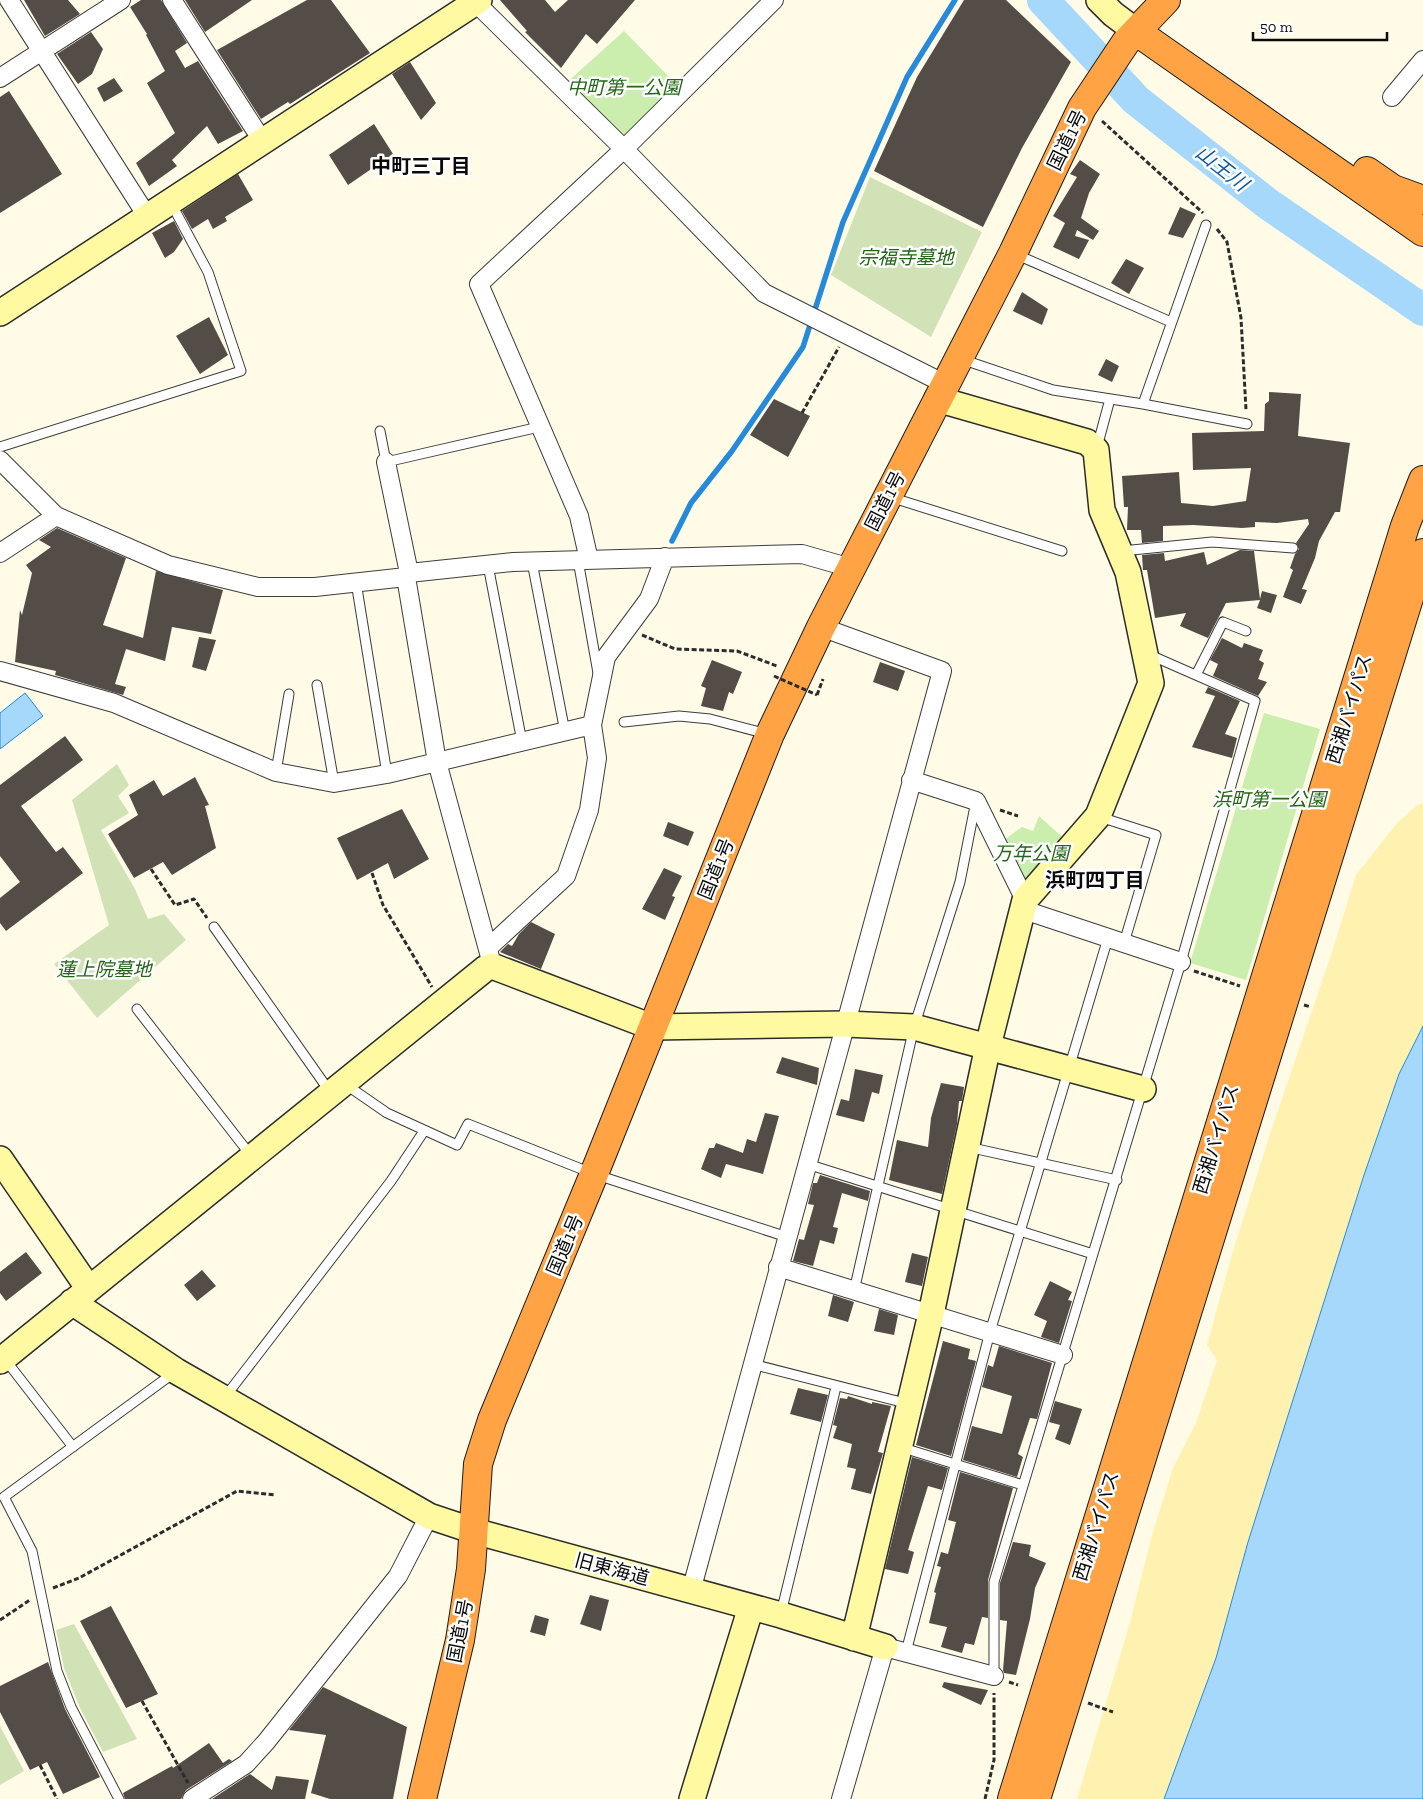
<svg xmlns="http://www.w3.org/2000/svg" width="1423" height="1799" font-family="'Zilla Slab','Noto Sans JP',serif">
	<rect width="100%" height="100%" fill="#fffbe7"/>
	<path fill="#cbedae" d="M 624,31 L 679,87 L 625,143 L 565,84 Z
		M 1264,713 L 1320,729 L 1246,980 L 1190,963 Z
		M 1039,816 L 1069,843 L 1026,893 L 1001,842 L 1022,827 L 1033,831 Z"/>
	<path fill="#fff1af" d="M 1423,803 L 1423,1026 L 1399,1074 L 1364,1175 L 1248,1542 L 1216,1658 L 1164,1799 L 1077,1799 L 1129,1626 L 1151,1539 L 1173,1468 L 1196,1423 L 1217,1360 L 1207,1345 L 1233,1251 L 1269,1137 L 1331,955 L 1356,875 L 1397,823 L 1416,806 Z"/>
	<path fill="#d2e2b7" d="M 870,177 L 982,232 L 931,337 L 831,275 Z
		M 117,764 L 129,785 L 118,796 L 129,813 L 101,830 L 135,889 L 148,919 L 164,914 L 186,940 L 97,1018 L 54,964 L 109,925 L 72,800 Z
		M 74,1624 L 137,1739 L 103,1752 L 80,1708 L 64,1668 L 56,1630 Z
		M 0,1726 L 24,1771 L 0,1785 Z"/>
	<path fill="#a6d8fc" stroke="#268ada" d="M 25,693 L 43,716 L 0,749 L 0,713 Z
		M 1423,1026 L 1423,1799 L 1164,1799 L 1216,1658 L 1248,1542 L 1364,1175 L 1399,1074 Z"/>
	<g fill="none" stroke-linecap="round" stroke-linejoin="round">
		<path stroke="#268ada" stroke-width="5.5" d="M 672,541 L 691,503 L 732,451 L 803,347 L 843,222 L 907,77 L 955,0"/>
		<path stroke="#a6d8fc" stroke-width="32" d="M 1043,0 L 1136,100 L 1268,204 L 1423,310"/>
	</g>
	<path fill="#544c46" d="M 24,0 L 68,0 L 80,14 L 45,36 Z
		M 141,0 L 161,0 L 187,43 L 175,51 L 185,68 L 198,61 L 243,131 L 218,144 L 207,126 L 172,160 L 177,166 L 149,186 L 136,163 L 175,133 L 147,83 L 165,71 L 146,35 L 147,34 L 130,7 Z
		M 185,0 L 252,0 L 205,32 Z
		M 307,0 L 331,0 L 370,53 L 290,104 L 288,102 L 261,119 L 217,50 Z
		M 500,0 L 545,0 L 555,12 L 568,0 L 635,0 L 597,44 L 586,34 L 561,68 L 525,32 L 527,31 Z
		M 964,0 L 1006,0 L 1071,62 L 1022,148 L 983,227 L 874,171 L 917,77 Z
		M 91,32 L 103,49 L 92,74 L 78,84 L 57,54 Z
		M 410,62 L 436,103 L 421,120 L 392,74 Z
		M 114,78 L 123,91 L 104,102 L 97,88 Z
		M 9,91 L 62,174 L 0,213 L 0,97 Z
		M 374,124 L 393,154 L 348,185 L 329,155 Z
		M 1080,160 L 1100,174 L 1089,193 L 1081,218 L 1099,231 L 1093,240 L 1077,230 L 1075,236 L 1089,240 L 1079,259 L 1053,247 L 1065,223 L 1053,216 L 1077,177 L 1070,174 Z
		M 238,174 L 253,200 L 225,217 L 227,221 L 213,229 L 208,219 L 192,229 L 182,211 Z
		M 1180,207 L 1196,214 L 1183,238 L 1168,234 Z
		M 174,221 L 183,239 L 174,252 L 165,258 L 152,233 Z
		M 1126,259 L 1144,268 L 1129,294 L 1111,283 Z
		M 1022,292 L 1048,309 L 1042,325 L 1013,311 Z
		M 209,317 L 228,355 L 200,374 L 176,336 Z
		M 1106,359 L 1119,366 L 1112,382 L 1098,375 Z
		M 1269,392 L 1301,394 L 1298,436 L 1350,443 L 1340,512 L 1335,512 L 1319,541 L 1315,558 L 1302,589 L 1307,590 L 1301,604 L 1283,597 L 1293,570 L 1290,568 L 1295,554 L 1299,549 L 1296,543 L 1309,524 L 1308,519 L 1277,523 L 1255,522 L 1255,527 L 1242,528 L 1193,525 L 1163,526 L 1163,541 L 1142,543 L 1141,530 L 1127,530 L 1128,507 L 1124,507 L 1122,476 L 1179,472 L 1181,503 L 1213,506 L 1246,501 L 1251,468 L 1193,470 L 1192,433 L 1264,431 L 1265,404 L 1269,401 Z
		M 774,399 L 810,416 L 788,457 L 750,435 Z
		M 57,528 L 126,558 L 103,625 L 143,638 L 156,571 L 223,590 L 211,634 L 172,627 L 165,661 L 126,649 L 115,684 L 126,687 L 123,695 L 55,675 L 56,671 L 15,662 L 20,610 L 22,615 L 32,573 L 26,565 L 51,547 L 39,540 Z
		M 1240,550 L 1254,551 L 1260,599 L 1262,591 L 1277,595 L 1271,613 L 1257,608 L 1260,600 L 1226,603 L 1208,638 L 1180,626 L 1186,613 L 1155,618 L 1147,570 L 1143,570 L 1142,555 L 1164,553 L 1165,561 L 1204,552 L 1207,565 Z
		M 199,637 L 216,640 L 206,671 L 192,667 Z
		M 1222,638 L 1242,648 L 1244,643 L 1263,650 L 1259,660 L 1264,663 L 1258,679 L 1267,682 L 1258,696 L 1213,676 L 1218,664 L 1210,660 Z
		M 712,660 L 742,672 L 733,694 L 729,692 L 723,711 L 701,706 L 706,688 L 701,686 Z
		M 880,662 L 905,671 L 898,691 L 873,682 Z
		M 1208,687 L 1240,701 L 1225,734 L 1237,738 L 1232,758 L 1192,747 L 1215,696 L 1205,693 Z
		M 65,736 L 83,760 L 21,806 L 56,852 L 63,847 L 83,873 L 6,931 L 0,923 L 0,898 L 20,882 L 0,856 L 0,785 Z
		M 195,777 L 209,805 L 205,806 L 216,848 L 172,875 L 163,862 L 134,878 L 108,834 L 138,815 L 129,795 L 154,780 L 163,796 Z
		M 402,809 L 429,859 L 394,879 L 388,863 L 357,880 L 337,838 Z
		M 668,822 L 694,832 L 688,846 L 663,836 Z
		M 664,868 L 682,876 L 672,896 L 675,897 L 665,920 L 642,909 Z
		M 531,922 L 555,934 L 541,969 L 500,952 L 508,944 L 512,946 L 519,934 Z
		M 782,1057 L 819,1068 L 817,1085 L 776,1073 Z
		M 855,1069 L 883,1075 L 879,1094 L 872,1092 L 864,1122 L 836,1115 L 841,1099 L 849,1101 Z
		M 941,1083 L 964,1087 L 962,1101 L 959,1101 L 957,1124 L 942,1194 L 889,1180 L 897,1140 L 928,1147 L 931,1118 Z
		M 765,1113 L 779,1116 L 763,1174 L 726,1164 L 721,1178 L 701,1169 L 709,1148 L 714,1148 L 716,1143 L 743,1153 L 747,1139 L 756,1142 Z
		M 820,1175 L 870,1191 L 868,1201 L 842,1193 L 833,1227 L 838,1228 L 834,1244 L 820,1240 L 813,1266 L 793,1261 L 799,1239 L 804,1240 L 814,1205 L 808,1204 L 813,1183 L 817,1183 Z
		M 26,1252 L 42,1273 L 6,1301 L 0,1293 L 0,1272 Z
		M 912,1253 L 928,1257 L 922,1286 L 905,1282 Z
		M 202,1270 L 216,1286 L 197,1301 L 184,1285 Z
		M 1050,1281 L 1072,1292 L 1068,1300 L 1072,1301 L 1059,1343 L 1041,1337 L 1047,1321 L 1034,1315 Z
		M 833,1295 L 854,1302 L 848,1322 L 828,1316 Z
		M 879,1309 L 898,1315 L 894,1335 L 874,1331 Z
		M 943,1341 L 970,1349 L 968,1359 L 976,1361 L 951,1456 L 916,1445 Z
		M 999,1346 L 1052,1363 L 1037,1419 L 1030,1418 L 1018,1454 L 1023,1457 L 1017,1477 L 963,1460 L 972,1426 L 1002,1434 L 1012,1396 L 982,1387 L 988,1365 L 993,1367 Z
		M 798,1388 L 828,1395 L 821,1422 L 790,1414 Z
		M 848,1396 L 872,1404 L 872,1402 L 891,1406 L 878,1452 L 883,1453 L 871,1494 L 851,1489 L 856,1469 L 847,1467 L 852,1444 L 833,1438 L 837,1426 L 833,1425 L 840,1398 L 847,1399 Z
		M 1055,1401 L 1082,1409 L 1070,1445 L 1055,1439 L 1060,1425 L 1049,1422 Z
		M 912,1457 L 948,1468 L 942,1490 L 928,1486 L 908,1550 L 914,1552 L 908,1574 L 885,1569 Z
		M 960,1472 L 1013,1488 L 988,1580 L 988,1618 L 982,1617 L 974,1645 L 965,1643 L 962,1653 L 941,1647 L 947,1627 L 929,1623 L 936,1593 L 934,1592 L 941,1567 L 937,1566 L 941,1552 L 948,1554 L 956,1522 L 948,1520 Z
		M 1013,1542 L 1031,1545 L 1029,1556 L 1046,1563 L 1035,1588 L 1030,1619 L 1016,1675 L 1004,1673 L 1003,1670 L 1007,1621 L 1000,1620 L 1000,1583 Z
		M 590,1595 L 609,1600 L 601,1631 L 580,1624 Z
		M 111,1606 L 158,1694 L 126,1708 L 80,1621 Z
		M 535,1615 L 549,1619 L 545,1636 L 530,1632 Z
		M 48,1662 L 65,1709 L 100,1777 L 63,1794 L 47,1762 L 30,1770 L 0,1712 L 0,1686 Z
		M 944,1682 L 988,1690 L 981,1705 L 942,1687 Z
		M 323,1687 L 407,1727 L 393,1799 L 330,1799 L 311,1793 L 326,1735 L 289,1730 Z
		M 209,1743 L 223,1763 L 229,1759 L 232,1761 L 186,1790 L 181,1799 L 125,1799 L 123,1793 L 172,1766 L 173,1768 Z
		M 250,1774 L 272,1790 L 276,1776 L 309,1780 L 305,1799 L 212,1799 Z"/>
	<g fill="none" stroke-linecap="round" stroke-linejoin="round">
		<g stroke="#3d3d3d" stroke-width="11">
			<path id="lane" d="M 1015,254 L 1171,322
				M 961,359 L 1053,390 L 1143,404 L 1206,225
				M 1143,404 L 1247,424
				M 380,431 L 386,462 L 539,427
				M 0,447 L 241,371 L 208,272 L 171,203
				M 1097,447 L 1110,399
				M 890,497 L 1062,551
				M 1122,551 L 1212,542 L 1293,548
				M 578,560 L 598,673
				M 532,562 L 565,732
				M 488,565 L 522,742
				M 356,582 L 387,774
				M 1196,675 L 1223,622 L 1246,631
				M 317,685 L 334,783
				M 624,722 L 679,716 L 710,719 L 767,734
				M 276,772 L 289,694
				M 1100,817 L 1156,835 L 1124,943
				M 214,927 L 330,1092
				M 137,1009 L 252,1157
				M 345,1084 L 387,1113 L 457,1145 L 468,1124 L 594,1174 L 787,1237
				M 968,1147 L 1117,1180
				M 807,1164 L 1093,1254
				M 854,1291 L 914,1027 L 960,882 L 975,806
				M 4,1358 L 73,1447
				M 752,1364 L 909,1404
				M 225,1397 L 391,1181 L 424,1131
				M 900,1447 L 1023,1485
				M 781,1613 L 836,1387
				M 906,1652 L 990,1332 L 1108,938
				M 994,1676 L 994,1582 L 1181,962 L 1255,701 L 1150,655
				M 119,1799 L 71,1707 L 57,1671 L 32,1551 L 4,1497 L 175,1372"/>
		</g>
		<g stroke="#3d3d3d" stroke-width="20">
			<path id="street" d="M 9,0 L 147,216
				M 172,0 L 263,142
				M 473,0 L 624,149 L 764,293 L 945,384
				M 0,78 L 121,0
				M 1392,97 L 1423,60
				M 0,460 L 56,516 L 168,565 L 258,587 L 315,587 L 406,577 L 409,573 L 513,562 L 802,554 L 851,568
				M 386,462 L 409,573
				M 0,553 L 56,516
				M 589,560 L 579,516 L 479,284 L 624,149 L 774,0
				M 406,577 L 437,762 L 490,957
				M 0,671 L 114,703 L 276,772 L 334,783 L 387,774 L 592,725
				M 911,780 L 976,801 L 1025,900
				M 1024,910 L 1181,962
				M 488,948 L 566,876 L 589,810 L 597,758 L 592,725 L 606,657 L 649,599 L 665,557
				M 778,1267 L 1063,1355
				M 691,1591 L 942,671 L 821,627
				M 192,1799 L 246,1764 L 266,1742 L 398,1576 L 429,1516
				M 841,1799 L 885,1647 L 994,1676"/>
		</g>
		<g stroke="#2c2c2c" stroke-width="28">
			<path id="secondary" d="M 1099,0 L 1113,14 L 1137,32
				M 0,313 L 479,0
				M 0,1159 L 89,1289
				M 72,1302 L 176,1371 L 429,1516 L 474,1531 L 781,1615 L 885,1647
				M 0,1361 L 486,968 L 492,966 L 652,1027 L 845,1024 L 914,1027 L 1143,1089
				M 854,1638 L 931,1314 L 988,1046 L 1025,900 L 1098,816 L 1151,683 L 1128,572 L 1102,510 L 1096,450 L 1087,442 L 937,399
				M 692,1799 L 751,1607"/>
		</g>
		<g stroke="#1b1b1b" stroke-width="30">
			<path id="highway" d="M 1137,32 L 1423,232
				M 1367,171 L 1393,189 L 1423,200
				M 422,1799 L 460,1640 L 471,1569 L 478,1464 L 492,1420 L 594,1174 L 770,734 L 821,627 L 1013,253 L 1082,108 L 1126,42 L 1166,0
				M 1012,1799 L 1405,526 L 1423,480
				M 1036,1799 L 1423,553"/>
		</g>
		<path stroke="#2c2c2c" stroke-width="3" stroke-dasharray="5 2.5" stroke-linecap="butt" d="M 1102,121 L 1203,213
			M 1217,229 L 1227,242 L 1241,318 L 1246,410
			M 802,413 L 839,347
			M 642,635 L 675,649 L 737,651 L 777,666
			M 817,695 L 823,679
			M 1000,810 L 1018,816
			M 151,869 L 175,905 L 194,899 L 207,918
			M 372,873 L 383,905 L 432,987
			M 1194,971 L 1240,986
			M 1304,1005 L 1311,1007
			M 53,1588 L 79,1578 L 237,1491 L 276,1495
			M 0,1620 L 30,1600
			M 1009,1682 L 1018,1685
			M 142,1701 L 188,1783
			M 1088,1703 L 1113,1712
			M 40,1765 L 57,1799
			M 985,1799 L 994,1760 L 994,1693"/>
		<use href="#lane" stroke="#fff" stroke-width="9"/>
		<use href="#street" stroke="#fff" stroke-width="18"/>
		<use href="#secondary" stroke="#fff9a2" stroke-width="25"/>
		<use href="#highway" stroke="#ffa345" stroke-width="28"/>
		<path stroke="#2c2c2c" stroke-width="3" stroke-dasharray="5 2.5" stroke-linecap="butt" d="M 774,676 L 817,695"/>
	</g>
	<g text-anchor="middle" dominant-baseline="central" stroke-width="5" stroke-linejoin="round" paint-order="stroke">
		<g font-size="19" font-style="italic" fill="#236616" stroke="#fff">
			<text x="624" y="87">中町第一公園</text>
			<text x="906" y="257">宗福寺墓地</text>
			<text x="1269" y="799">浜町第一公園</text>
			<text x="1031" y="853">万年公園</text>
			<text x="104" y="969">蓮上院墓地</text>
		</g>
		<g font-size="19" fill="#0a0a0a" stroke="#fff">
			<text transform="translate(1067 140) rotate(-64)">国道1号</text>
			<text transform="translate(885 501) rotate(-63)">国道1号</text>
			<text transform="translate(1349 709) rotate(-73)">西湘バイパス</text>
			<text transform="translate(716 869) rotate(-68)">国道1号</text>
			<text transform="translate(1216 1139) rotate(-73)">西湘バイパス</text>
			<text transform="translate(565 1245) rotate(-67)">国道1号</text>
			<text transform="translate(1096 1526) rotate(-73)">西湘バイパス</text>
			<text transform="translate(612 1569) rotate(15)">旧東海道</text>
			<text transform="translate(460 1631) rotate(-79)">国道1号</text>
		</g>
		<g font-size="20" font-weight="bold" fill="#0a0a0a" stroke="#fff">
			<text x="421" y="166">中町三丁目</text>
			<text x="1095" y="880">浜町四丁目</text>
		</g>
		<g font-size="20" font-style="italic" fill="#0a5aa6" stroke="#fff">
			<text transform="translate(1222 168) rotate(38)">山王川</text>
		</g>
	</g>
	<path d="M1253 32v8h134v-8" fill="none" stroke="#0a0a0a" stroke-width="2.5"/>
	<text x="1260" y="32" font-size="15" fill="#0a0a0a" stroke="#ffffff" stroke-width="4" paint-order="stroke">50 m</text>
</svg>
